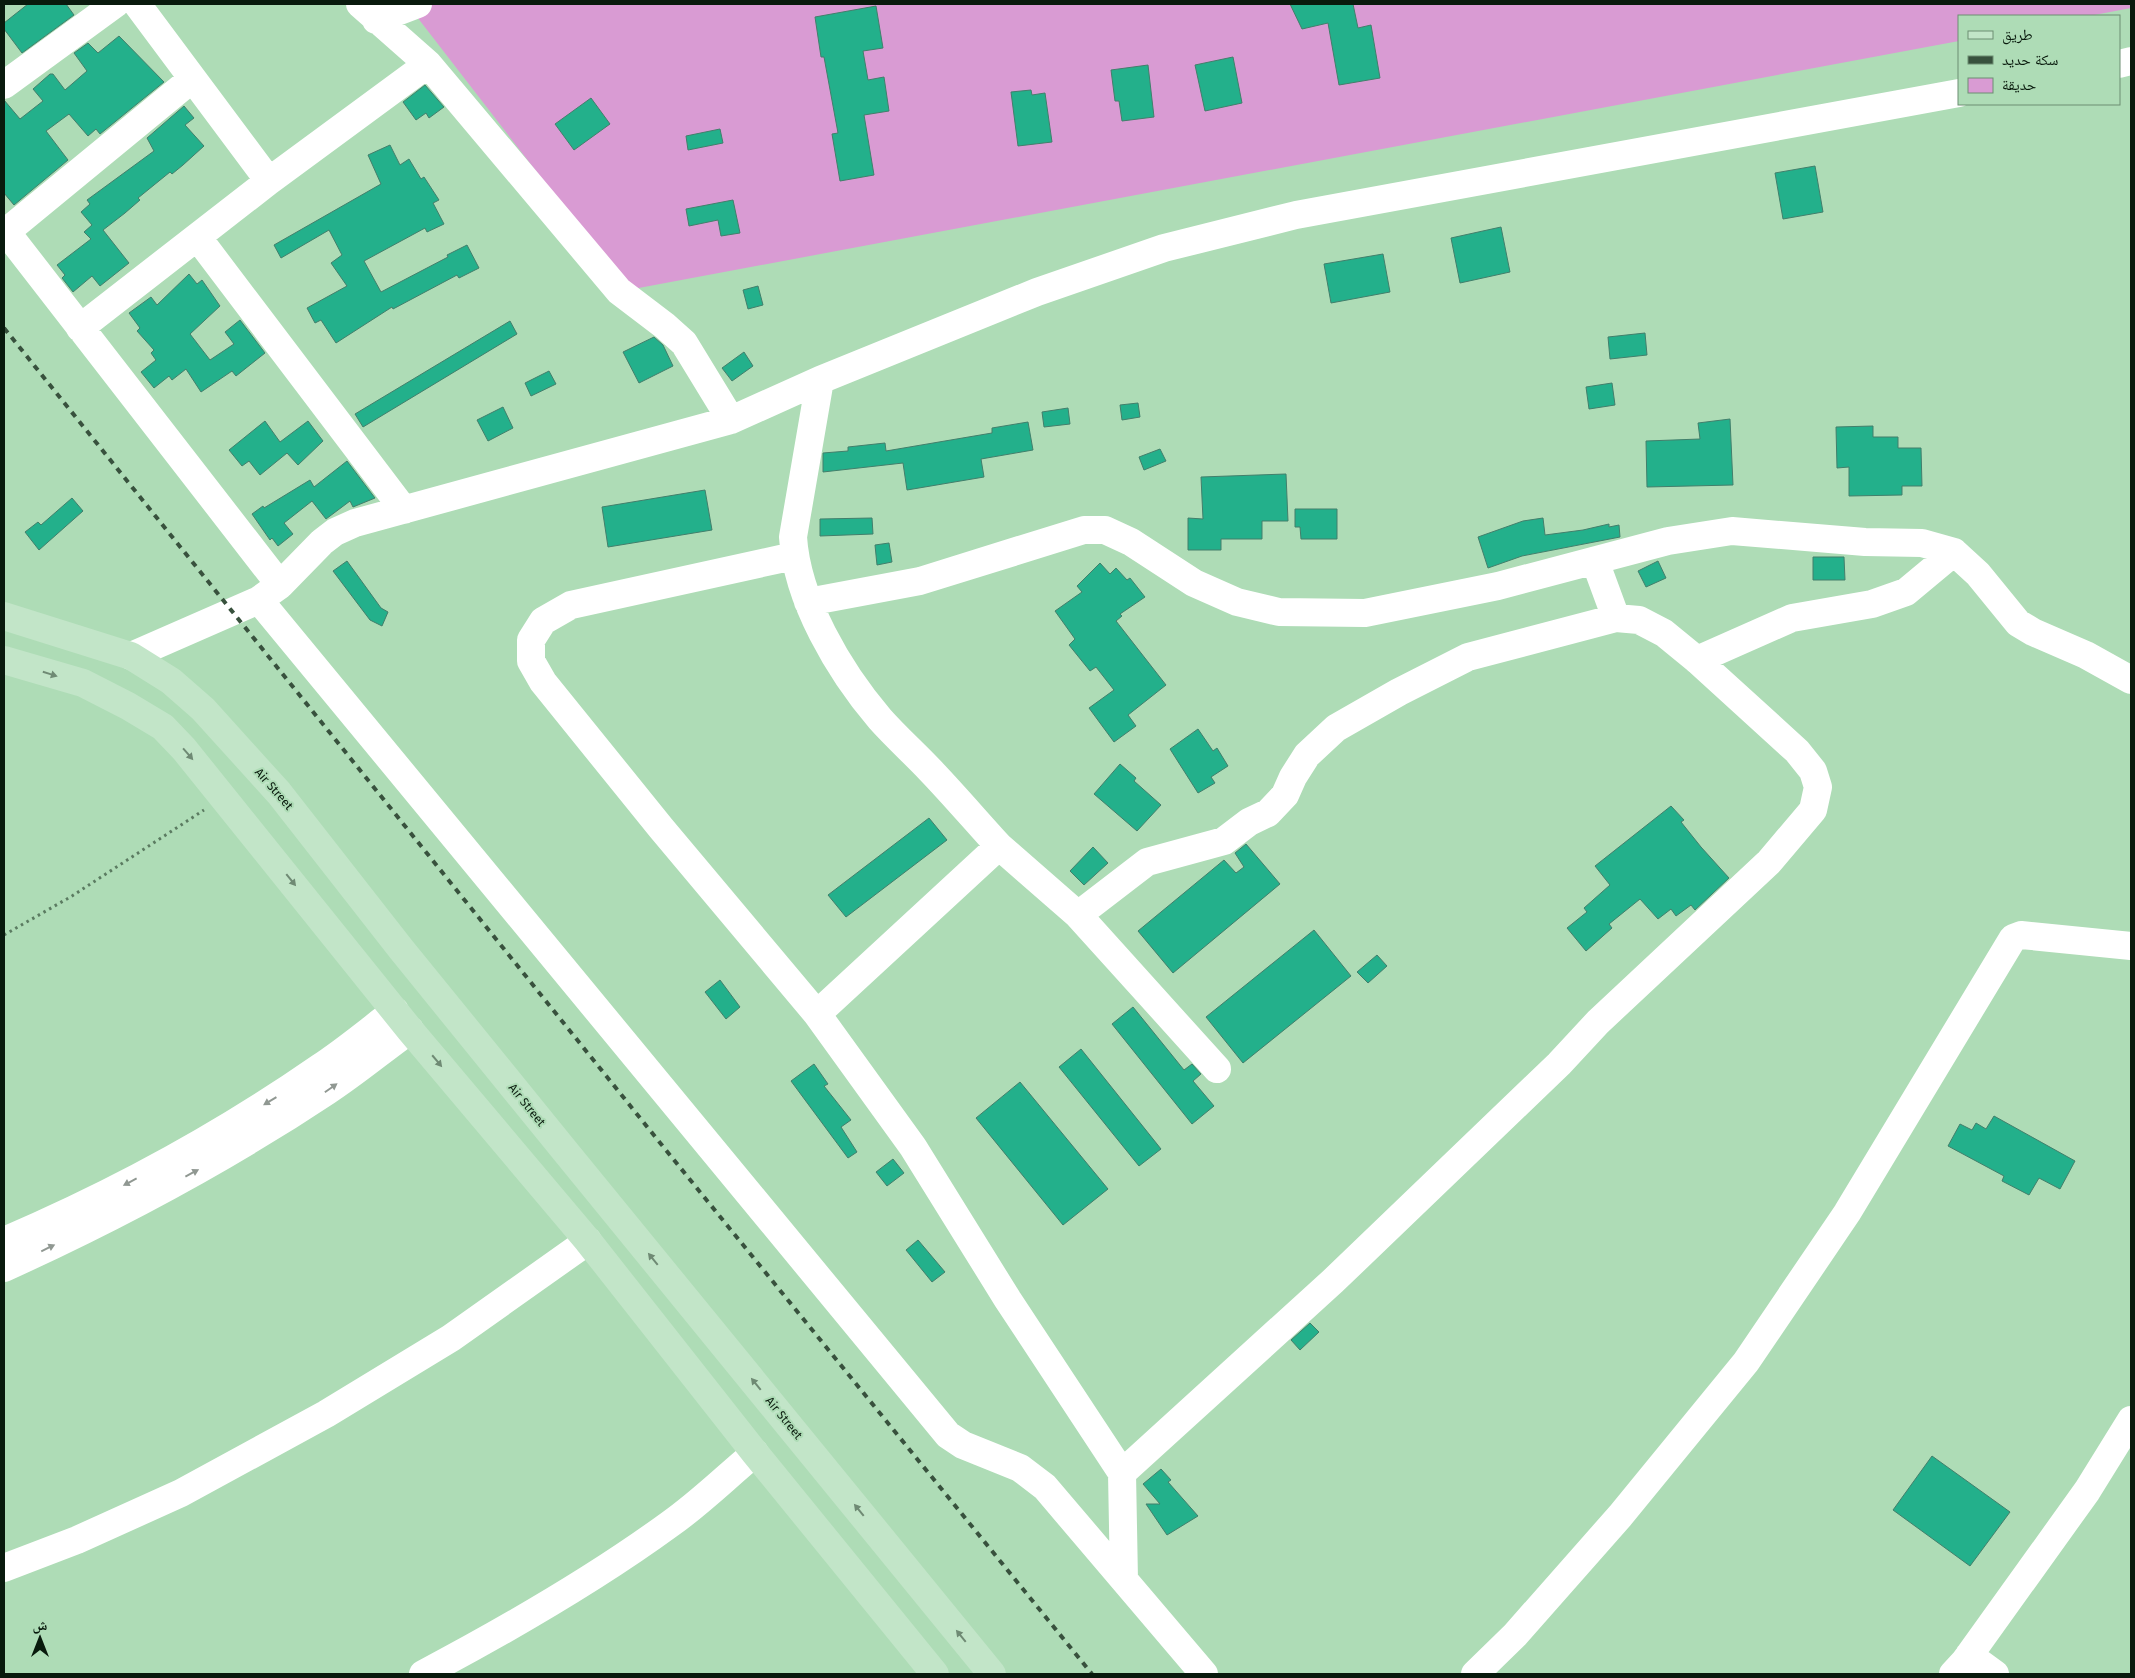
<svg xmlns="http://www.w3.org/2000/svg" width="2135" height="1678" font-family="'Fira Sans','Noto Naskh Arabic',sans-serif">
	<rect width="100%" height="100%" fill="#aedcb6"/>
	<path fill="#d99bd3" d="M 407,4 L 2131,4 L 2131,8 L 2089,16 L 1959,16 L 1959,41 L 628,290 Z"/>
	<path fill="#23b08b" stroke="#427f6b" d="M 28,4 L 66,4 L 74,15 L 22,53 L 4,29 L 4,23 Z
		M 1290,4 L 1353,4 L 1358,28 L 1371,25 L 1380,78 L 1339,85 L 1328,23 L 1302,29 Z
		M 876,6 L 883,48 L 863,51 L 868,80 L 884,77 L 889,111 L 864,115 L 874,175 L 840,181 L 832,134 L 838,133 L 824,57 L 821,57 L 815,17 Z
		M 119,36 L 164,82 L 100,134 L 96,129 L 88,136 L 69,114 L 46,131 L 68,160 L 14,205 L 4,193 L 4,100 L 20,119 L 43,101 L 33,89 L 50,74 L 53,74 L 65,90 L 87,71 L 74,53 L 88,43 L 98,53 Z
		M 1233,57 L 1242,103 L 1205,111 L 1195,65 Z
		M 1148,65 L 1154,117 L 1122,121 L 1119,101 L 1115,101 L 1111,70 Z
		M 425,85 L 444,107 L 429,118 L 426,113 L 416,120 L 403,102 Z
		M 1031,90 L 1032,95 L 1045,93 L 1052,142 L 1018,146 L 1011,92 Z
		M 591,98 L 610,124 L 574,150 L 555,124 Z
		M 184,106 L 194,118 L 185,125 L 204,146 L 183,165 L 172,174 L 170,172 L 138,198 L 140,200 L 125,213 L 103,230 L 129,263 L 100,286 L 92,276 L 73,292 L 62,278 L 65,275 L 57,265 L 91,239 L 84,232 L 92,225 L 81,212 L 90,204 L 87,200 L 154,151 L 147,138 Z
		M 720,129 L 723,143 L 688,150 L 686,136 Z
		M 390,145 L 400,165 L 409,159 L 421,179 L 424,177 L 439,200 L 433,203 L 444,224 L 427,232 L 425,228 L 364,261 L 381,292 L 448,257 L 447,255 L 467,245 L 479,268 L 459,278 L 457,275 L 393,309 L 392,307 L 336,343 L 321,320 L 315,323 L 307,308 L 347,286 L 331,263 L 342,255 L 329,230 L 281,258 L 274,245 L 381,184 L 368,155 Z
		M 1815,166 L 1823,212 L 1783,219 L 1775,173 Z
		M 733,200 L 740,233 L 721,236 L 718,220 L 689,226 L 686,209 Z
		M 1501,227 L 1510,272 L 1460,283 L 1451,238 Z
		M 1383,254 L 1390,292 L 1331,303 L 1324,264 Z
		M 189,274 L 197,284 L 202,280 L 220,306 L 190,334 L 210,360 L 234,344 L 225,332 L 240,320 L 265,353 L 236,376 L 232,371 L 201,392 L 186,369 L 172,380 L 169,376 L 154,388 L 141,372 L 156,360 L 151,353 L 154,350 L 137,331 L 140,328 L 129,313 L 151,297 L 157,305 Z
		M 758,286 L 763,305 L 748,309 L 743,290 Z
		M 510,321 L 517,334 L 363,427 L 355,414 Z
		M 1645,333 L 1647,355 L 1610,359 L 1608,337 Z
		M 654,337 L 663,345 L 673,366 L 639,383 L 623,352 Z
		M 744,352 L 753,366 L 732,381 L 722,368 Z
		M 549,371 L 556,384 L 531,396 L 525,383 Z
		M 1612,383 L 1615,405 L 1589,409 L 1586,387 Z
		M 1138,403 L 1140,417 L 1122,420 L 1120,405 Z
		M 503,407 L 513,428 L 488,441 L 477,420 Z
		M 1068,408 L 1070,424 L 1044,427 L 1042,412 Z
		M 1730,419 L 1733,485 L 1647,487 L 1646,441 L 1700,439 L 1698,423 Z
		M 265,421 L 280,442 L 308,421 L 323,441 L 298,465 L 287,453 L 260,475 L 249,461 L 242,466 L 229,450 Z
		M 1028,422 L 1033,450 L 981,459 L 984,477 L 907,490 L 903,463 L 823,472 L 823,453 L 848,451 L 848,447 L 885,443 L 886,451 L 992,433 L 992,428 Z
		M 1873,426 L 1873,437 L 1898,437 L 1898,448 L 1921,448 L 1922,486 L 1902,486 L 1902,495 L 1849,496 L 1849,467 L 1837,468 L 1836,427 Z
		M 1160,449 L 1166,461 L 1144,470 L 1139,457 Z
		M 347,461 L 375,498 L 353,507 L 350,501 L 326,519 L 312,501 L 284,523 L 293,534 L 278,546 L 272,538 L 270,540 L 252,514 L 263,506 L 264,508 L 310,480 L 314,487 Z
		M 1286,474 L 1288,521 L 1262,521 L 1262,539 L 1221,539 L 1221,550 L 1188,550 L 1188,518 L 1203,519 L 1201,477 Z
		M 705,490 L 712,530 L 608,547 L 602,507 Z
		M 72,498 L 83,511 L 39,550 L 25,532 L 38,522 L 41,525 Z
		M 1295,509 L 1337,509 L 1337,539 L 1301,539 L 1300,527 L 1295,527 Z
		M 872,518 L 873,534 L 820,536 L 820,519 Z
		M 1543,518 L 1545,535 L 1583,530 L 1609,524 L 1609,527 L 1619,525 L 1620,537 L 1522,556 L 1488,568 L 1478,537 L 1523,521 Z
		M 889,543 L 892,562 L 877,565 L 875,545 Z
		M 1813,557 L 1844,557 L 1845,580 L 1813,580 Z
		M 347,561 L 381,608 L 388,612 L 382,626 L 370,620 L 333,571 Z
		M 1658,561 L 1666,578 L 1646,587 L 1638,571 Z
		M 1100,563 L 1110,574 L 1116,568 L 1127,580 L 1130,578 L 1145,597 L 1120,614 L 1122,616 L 1116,621 L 1166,685 L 1128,715 L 1136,726 L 1114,742 L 1089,708 L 1114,690 L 1096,667 L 1090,671 L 1069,645 L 1075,639 L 1055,611 L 1082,592 L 1077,586 Z
		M 1198,729 L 1213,751 L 1217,748 L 1228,766 L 1211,777 L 1215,783 L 1198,793 L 1170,749 Z
		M 1120,764 L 1136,778 L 1134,781 L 1161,805 L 1137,831 L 1094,794 Z
		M 1671,806 L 1684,820 L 1681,822 L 1701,847 L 1729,878 L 1695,910 L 1691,905 L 1676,916 L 1671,909 L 1658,919 L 1640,899 L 1609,924 L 1612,928 L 1586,951 L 1567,928 L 1587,912 L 1584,908 L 1610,885 L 1595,866 Z
		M 929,818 L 947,840 L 846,917 L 828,895 Z
		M 1246,844 L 1280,884 L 1173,973 L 1138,931 L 1224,860 L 1236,873 L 1244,867 L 1235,853 Z
		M 1093,847 L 1108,863 L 1084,885 L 1070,871 Z
		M 1314,930 L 1351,976 L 1243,1063 L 1206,1017 Z
		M 1377,955 L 1387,966 L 1368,983 L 1357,972 Z
		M 720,980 L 740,1007 L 726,1019 L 705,992 Z
		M 1133,1007 L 1184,1070 L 1192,1064 L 1201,1074 L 1193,1081 L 1214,1106 L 1192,1124 L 1112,1024 Z
		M 1081,1049 L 1161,1149 L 1139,1166 L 1059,1067 Z
		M 814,1064 L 828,1084 L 824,1086 L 851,1120 L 841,1127 L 857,1152 L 848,1158 L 791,1081 Z
		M 1020,1082 L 1108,1189 L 1063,1225 L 976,1118 Z
		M 1994,1116 L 2075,1161 L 2060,1189 L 2039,1178 L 2029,1195 L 2002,1181 L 2004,1176 L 1948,1146 L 1960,1124 L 1972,1130 L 1976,1123 L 1986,1129 Z
		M 893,1159 L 904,1173 L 887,1186 L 876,1172 Z
		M 918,1240 L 945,1272 L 932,1282 L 906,1250 Z
		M 1310,1323 L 1319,1332 L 1300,1350 L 1291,1340 Z
		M 1932,1456 L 2010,1512 L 1970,1566 L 1893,1510 Z
		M 1161,1469 L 1171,1480 L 1168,1482 L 1198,1516 L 1167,1535 L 1146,1504 L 1160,1504 L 1143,1484 Z"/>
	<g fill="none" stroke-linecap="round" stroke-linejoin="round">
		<path stroke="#5b7b61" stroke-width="3" stroke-dasharray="2.5 4" stroke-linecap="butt" d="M 4,935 L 72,896 L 204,810"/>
		<path stroke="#fff" stroke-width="28" d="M 137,4 L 269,181
			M 360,4 L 428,64 L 619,291 L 665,326 L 684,343 L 731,420
			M 376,20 L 418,4
			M 2119,64 L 2131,61
			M 4,85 L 115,4
			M 4,229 L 280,585
			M 6,232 L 192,79
			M 198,238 L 404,510
			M 80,328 L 269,181 L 428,64
			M 794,556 L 571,605 L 543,621 L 531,640 L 531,661 L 543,682 L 661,828 L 817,1014 L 913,1147 L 1008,1300 L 1122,1473 L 1124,1580
			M 1595,561 L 1616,618
			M 259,600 L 948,1435 L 963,1445 L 1020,1468 L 1045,1487 L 1204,1674
			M 808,602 L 920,581 L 1084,530 L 1105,530 L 1131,542 L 1194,583 L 1237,602 L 1279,612 L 1365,613 L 1498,586 L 1668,541 L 1732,531 L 1865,542 L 1922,543 L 1954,552 L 1978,574 L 2018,623 L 2033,632 L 2086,655 L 2131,680
			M 131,656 L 259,600 L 280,585 L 322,542 L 335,532 L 355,523 L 731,420 L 820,380 L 1037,292 L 1164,248 L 1296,215 L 1959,93
			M 1697,660 L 1792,618 L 1872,604 L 1906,592 L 1954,552
			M 999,846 L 1078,915 L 1217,1069
			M 1078,915 L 1147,862 L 1224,841 L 1249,822 L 1268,813 L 1285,795 L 1293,777 L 1307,755 L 1336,728 L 1399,692 L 1468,657 L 1616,618 L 1639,620 L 1664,633 L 1697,660 L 1797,751 L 1813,771 L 1818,787 L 1813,810 L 1769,862 L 1598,1022 L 1559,1064 L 1333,1281 L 1122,1473
			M 817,1014 L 999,846 C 976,821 954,795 930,770 C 914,753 896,737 880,719 C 839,671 797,600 793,537 L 820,380
			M 4,1241 C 114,1194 221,1136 319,1068 C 345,1051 370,1030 395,1011
			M 4,1268 C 116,1217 225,1159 327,1091 C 356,1072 382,1050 410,1030
			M 4,1568 L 77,1540 L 181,1493 L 326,1414 L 451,1338 L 588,1241
			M 1969,1655 L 1995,1674
			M 423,1674 C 508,1629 592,1581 670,1524 C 700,1503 727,1476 755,1453
			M 1475,1674 L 1515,1635 L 1620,1516 L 1746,1362 L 1847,1213 L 2013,938 L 2021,935 L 2131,946
			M 1953,1674 L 1965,1661 L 2087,1491 L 2131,1420"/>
		<path stroke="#c2e5c8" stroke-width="28" d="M 4,616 L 131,656 L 171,681 L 203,709 L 279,793 L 401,949 L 565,1151 L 992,1674
			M 4,660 L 83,683 L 128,706 L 163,727 L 184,749 L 410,1030 L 588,1241 L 755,1453 L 935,1674"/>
		<path stroke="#38513d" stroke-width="4" stroke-dasharray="6 6" stroke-linecap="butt" d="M 4,328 L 661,1144 L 1092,1674"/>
	</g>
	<defs><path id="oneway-solid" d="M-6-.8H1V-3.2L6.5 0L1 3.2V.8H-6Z" transform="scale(1.25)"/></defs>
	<g fill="#6f8a74">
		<use href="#oneway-solid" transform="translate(50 674) rotate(17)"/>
		<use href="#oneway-solid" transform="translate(188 754) rotate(49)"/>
		<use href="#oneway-solid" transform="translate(291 880) rotate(51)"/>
		<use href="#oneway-solid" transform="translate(437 1061) rotate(50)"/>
		<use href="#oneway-solid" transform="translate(653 1259) rotate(-129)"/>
		<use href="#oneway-solid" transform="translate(756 1384) rotate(-129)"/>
		<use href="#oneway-solid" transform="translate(859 1510) rotate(-129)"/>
		<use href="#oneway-solid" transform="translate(961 1636) rotate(-129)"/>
	</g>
	<g fill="#909892">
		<use href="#oneway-solid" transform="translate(331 1088) rotate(-35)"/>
		<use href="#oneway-solid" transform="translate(270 1101) rotate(149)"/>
		<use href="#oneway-solid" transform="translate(192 1173) rotate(-28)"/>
		<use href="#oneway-solid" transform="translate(130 1182) rotate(152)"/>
		<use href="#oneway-solid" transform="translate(48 1248) rotate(-26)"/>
	</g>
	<g text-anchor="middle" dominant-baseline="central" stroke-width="4" stroke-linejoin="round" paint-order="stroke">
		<g font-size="12" fill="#091a0d" stroke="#aedcb6">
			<text transform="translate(274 789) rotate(49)">Air Street</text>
			<text transform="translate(527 1105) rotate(51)">Air Street</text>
			<text transform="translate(784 1418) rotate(51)">Air Street</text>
		</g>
	</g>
	<rect width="2135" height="1678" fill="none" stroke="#091a0d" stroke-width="10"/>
	<rect x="1958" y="15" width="162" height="90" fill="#aedcb6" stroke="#6c8e72"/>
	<rect x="1968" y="31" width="25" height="8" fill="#c2e5c8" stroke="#6c8e72"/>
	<text x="2002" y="40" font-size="15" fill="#091a0d">طريق</text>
	<rect x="1968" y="56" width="25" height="8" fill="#38513d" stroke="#6c8e72"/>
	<text x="2002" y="65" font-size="15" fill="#091a0d">سكة حديد</text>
	<rect x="1968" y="78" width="25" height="15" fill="#d99bd3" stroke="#6c8e72"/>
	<text x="2002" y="90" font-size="15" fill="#091a0d">حديقة</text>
	<g transform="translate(40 1638)" stroke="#aedcb6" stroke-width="4" paint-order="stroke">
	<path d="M0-4L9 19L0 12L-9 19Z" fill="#091a0d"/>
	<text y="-8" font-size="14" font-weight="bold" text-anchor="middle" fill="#091a0d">ش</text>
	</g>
</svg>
